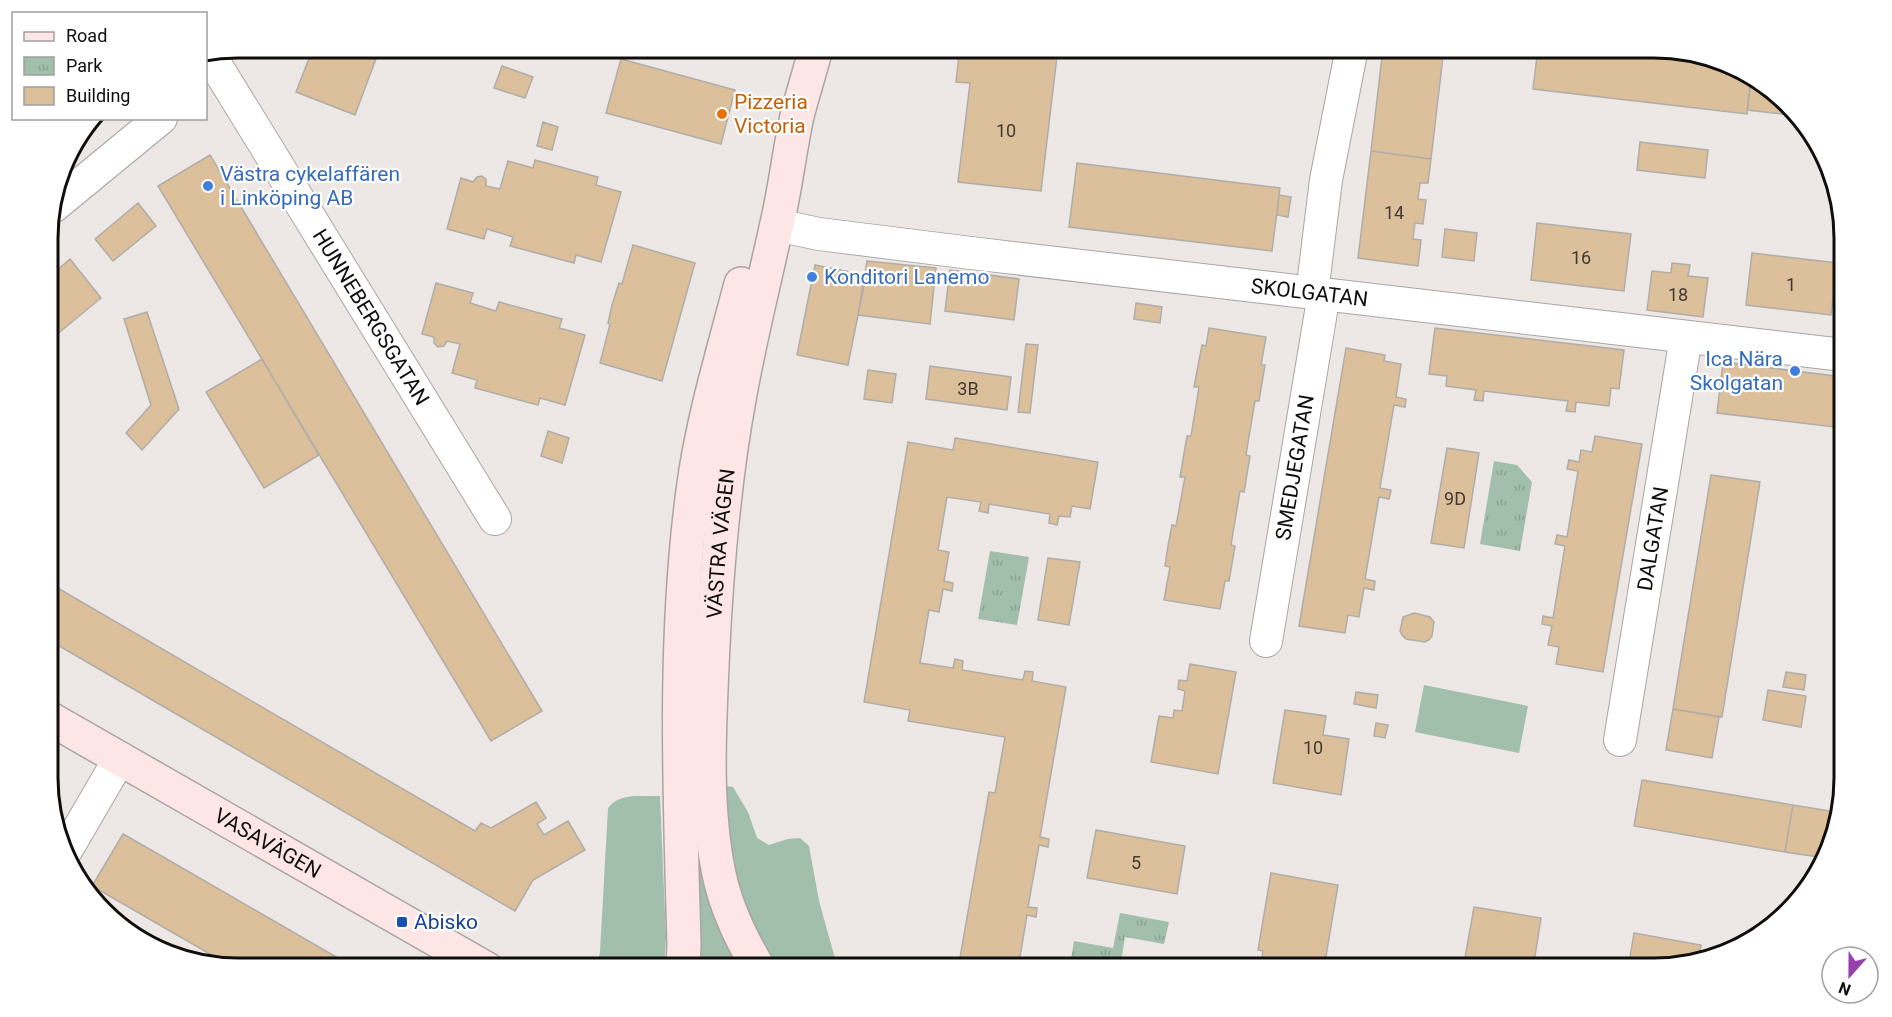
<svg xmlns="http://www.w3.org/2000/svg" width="1892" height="1017" font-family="Roboto,sans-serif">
	<defs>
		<pattern id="park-tufts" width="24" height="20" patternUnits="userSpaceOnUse" patternTransform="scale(1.5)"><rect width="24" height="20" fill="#a1bfaa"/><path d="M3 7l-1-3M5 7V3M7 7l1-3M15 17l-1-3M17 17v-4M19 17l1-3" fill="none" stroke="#8aa391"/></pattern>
	</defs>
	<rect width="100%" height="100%" fill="#ede8e5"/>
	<path fill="#a1bfaa" d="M 1424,685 L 1528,706 L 1519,753 L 1415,732 Z
		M 726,786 L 733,787 L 748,812 L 757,838 L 769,845 L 788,839 L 800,838 L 809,846 L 819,901 L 838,969 L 776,969 C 748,929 734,881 727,833 C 725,818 726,801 726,786 Z
		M 660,796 L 666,937 L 664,969 L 596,969 L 600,952 L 608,808 C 620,792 642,797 660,796 Z
		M 703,845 L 745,969 L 700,969 L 701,946 L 697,846 Z"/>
	<path fill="url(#park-tufts)" d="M 1494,461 L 1517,465 L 1532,482 L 1520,551 L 1480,544 Z
		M 990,551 L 1029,557 L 1017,625 L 978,619 Z
		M 1120,913 L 1169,922 L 1164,944 L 1125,937 L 1120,968 L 1071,959 L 1074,941 L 1113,948 Z"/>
	<path fill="#dcbf9b" stroke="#b0ada9" stroke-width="1.5" d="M 313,48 L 380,48 L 355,115 L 296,92 Z
		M 973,48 L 1058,48 L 1041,191 L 958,182 L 970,83 L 956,82 L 959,55 L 972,56 Z
		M 1383,48 L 1444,48 L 1431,159 L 1371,151 Z
		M 1538,48 L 1654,48 L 1738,68 L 1751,79 L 1747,114 L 1533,89 Z
		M 621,59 L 735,90 L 721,144 L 606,113 Z
		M 502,66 L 533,77 L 525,98 L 494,88 Z
		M 1751,79 L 1791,115 L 1747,110 Z
		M 95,118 L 104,118 L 80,138 Z
		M 543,122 L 558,127 L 552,150 L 537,146 Z
		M 1640,142 L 1708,150 L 1705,178 L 1637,170 Z
		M 1371,151 L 1431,159 L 1428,183 L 1420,183 L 1418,199 L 1426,200 L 1423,224 L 1415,223 L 1413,239 L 1421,240 L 1418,266 L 1358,258 Z
		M 210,155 L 542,711 L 491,741 L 158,186 Z
		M 535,160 L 598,177 L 596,185 L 621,192 L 601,262 L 576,255 L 574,263 L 510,246 L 513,237 L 487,229 L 484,239 L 447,229 L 461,178 L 473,182 L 477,177 L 482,176 L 486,179 L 486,186 L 500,189 L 508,161 L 533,168 Z
		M 1077,163 L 1280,188 L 1272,251 L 1069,227 Z
		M 1279,195 L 1291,197 L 1288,217 L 1277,215 Z
		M 138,203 L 156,226 L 113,261 L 95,239 Z
		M 1537,223 L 1631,234 L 1624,291 L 1531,280 Z
		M 1445,229 L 1477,233 L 1474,261 L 1442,257 Z
		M 633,245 L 695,263 L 662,381 L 600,363 L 610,324 L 608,323 L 612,305 L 619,283 L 622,284 Z
		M 1752,253 L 1837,263 L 1831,315 L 1746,305 Z
		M 70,259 L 101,298 L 49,341 L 49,277 Z
		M 867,261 L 936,268 L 930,324 L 858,315 Z
		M 1672,263 L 1690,265 L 1688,276 L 1708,278 L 1703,317 L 1647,310 L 1652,271 L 1671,273 Z
		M 815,265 L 866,275 L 848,365 L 797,355 Z
		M 950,270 L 1019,279 L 1014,320 L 945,311 Z
		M 436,283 L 473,293 L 470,303 L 496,311 L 499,302 L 562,319 L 559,328 L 585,335 L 565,405 L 540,398 L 538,405 L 475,388 L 477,380 L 452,373 L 460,344 L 447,341 L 444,346 L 438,347 L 434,343 L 434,337 L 422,334 Z
		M 1136,303 L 1162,307 L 1160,323 L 1134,319 Z
		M 147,312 L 179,409 L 142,450 L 126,433 L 151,405 L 124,319 Z
		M 1209,328 L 1266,337 L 1261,365 L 1265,365 L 1259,401 L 1255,401 L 1246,455 L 1250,456 L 1244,492 L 1240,491 L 1231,545 L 1235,546 L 1229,581 L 1225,581 L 1220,609 L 1164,600 L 1170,567 L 1165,566 L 1168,546 L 1172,525 L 1176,526 L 1185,477 L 1180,477 L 1187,436 L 1191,436 L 1199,387 L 1194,387 L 1202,345 L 1206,346 Z
		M 1435,328 L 1624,350 L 1619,389 L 1611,388 L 1609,406 L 1576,402 L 1575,412 L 1566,411 L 1568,401 L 1484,391 L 1483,401 L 1474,400 L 1476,390 L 1446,386 L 1447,376 L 1429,374 Z
		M 1026,344 L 1038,345 L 1030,413 L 1018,412 Z
		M 1346,348 L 1385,355 L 1384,361 L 1401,364 L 1396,397 L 1406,399 L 1405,407 L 1394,405 L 1380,488 L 1391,490 L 1389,499 L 1379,497 L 1365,579 L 1375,581 L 1374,590 L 1364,588 L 1359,617 L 1348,615 L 1345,633 L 1299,626 Z
		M 262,359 L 319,455 L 264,488 L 206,392 Z
		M 1723,362 L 1843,377 L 1843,428 L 1717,413 Z
		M 930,366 L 1011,377 L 1007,410 L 926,399 Z
		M 868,370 L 896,374 L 892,403 L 864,399 Z
		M 548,431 L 569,438 L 562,463 L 541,456 Z
		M 1595,436 L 1642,444 L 1603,672 L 1556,664 L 1559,647 L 1548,645 L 1552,626 L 1542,624 L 1543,616 L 1553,618 L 1565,546 L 1555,544 L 1557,535 L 1567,537 L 1578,471 L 1567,469 L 1569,460 L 1579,462 L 1581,450 L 1592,452 Z
		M 955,438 L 1098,462 L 1090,509 L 1072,506 L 1070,517 L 1059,516 L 1057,525 L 1049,523 L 1050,514 L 989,504 L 988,513 L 979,511 L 981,502 L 947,497 L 938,550 L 949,552 L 944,581 L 953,583 L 952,591 L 943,589 L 939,612 L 929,610 L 920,663 L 953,668 L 955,659 L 963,661 L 962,670 L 1023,680 L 1025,671 L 1033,672 L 1032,681 L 1066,687 L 1040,837 L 1049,839 L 1048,847 L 1039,845 L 1028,907 L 1037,908 L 1036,917 L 1027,915 L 1018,969 L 958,969 L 989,792 L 995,793 L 1005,737 L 908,721 L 910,710 L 864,702 L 908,442 L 953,450 Z
		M 1447,448 L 1479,453 L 1464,548 L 1431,543 Z
		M 1711,475 L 1760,482 L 1722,717 L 1673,709 Z
		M 1048,558 L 1080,562 L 1069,625 L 1038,620 Z
		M 49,583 L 475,831 L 481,823 L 491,828 L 536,802 L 546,818 L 537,824 L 544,835 L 568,821 L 585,850 L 533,880 L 515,911 L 49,640 Z
		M 1414,613 L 1430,617 L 1434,622 L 1432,636 L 1429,640 L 1425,642 L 1406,639 L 1402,635 L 1400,631 L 1403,617 Z
		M 1190,664 L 1236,672 L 1218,774 L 1151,762 L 1159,716 L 1173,718 L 1174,710 L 1182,711 L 1185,691 L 1178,689 L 1179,680 L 1187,681 Z
		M 1786,672 L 1806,675 L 1804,690 L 1783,687 Z
		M 1768,690 L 1806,696 L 1801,727 L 1763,720 Z
		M 1356,692 L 1378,695 L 1376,708 L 1354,704 Z
		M 1673,709 L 1719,717 L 1712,758 L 1666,750 Z
		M 1285,710 L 1326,716 L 1323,735 L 1349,739 L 1341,795 L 1273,783 Z
		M 1376,723 L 1388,725 L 1385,738 L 1374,736 Z
		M 1642,780 L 1793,805 L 1785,852 L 1634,826 Z
		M 1793,805 L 1836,812 L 1825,858 L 1785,852 Z
		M 1096,830 L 1185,846 L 1177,894 L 1087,878 Z
		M 123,834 L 158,854 L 357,969 L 234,968 L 92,886 Z
		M 1271,873 L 1338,885 L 1325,962 L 1320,960 L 1318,969 L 1260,969 L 1263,951 L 1258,950 Z
		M 1474,907 L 1541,918 L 1533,969 L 1463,969 Z
		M 1634,933 L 1701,945 L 1699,957 L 1666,969 L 1628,969 Z"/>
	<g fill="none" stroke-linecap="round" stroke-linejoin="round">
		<g stroke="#a9a5a2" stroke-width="34">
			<g id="street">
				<path id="s1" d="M 209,54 L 495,519"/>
				<path d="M 54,206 L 161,118"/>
				<path id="s2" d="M 777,225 L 819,234 L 971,253 L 1843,355"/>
				<path d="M 1312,293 L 1326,180 L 1352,48"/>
				<path id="s3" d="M 1266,641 L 1324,294"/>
				<path id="s4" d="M 1620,740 L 1686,337"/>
				<path d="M 67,849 L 120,758"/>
			</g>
		</g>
		<g stroke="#a9a5a2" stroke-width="36">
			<g id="secondary">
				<path id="s5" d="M 49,718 L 487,969"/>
				<path d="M 683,969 L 684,944 C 680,793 673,642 693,491 C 702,421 723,353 741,284"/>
				<path id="s6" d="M 759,969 C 741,939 726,908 719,874 C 705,806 709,735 712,666 C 716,575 723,484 740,394 C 750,338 764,283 776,228 C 785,191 789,153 797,116 C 803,93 810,71 816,48"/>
			</g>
		</g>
		<use href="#street" stroke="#fff" stroke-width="32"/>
		<use href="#secondary" stroke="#fee6e6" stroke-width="33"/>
	</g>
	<circle fill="#e8710a" stroke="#fff" stroke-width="2" cx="722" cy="114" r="6"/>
	<g fill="#3f7fe0" stroke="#fff" stroke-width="2">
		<circle cx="208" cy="186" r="6"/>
		<circle cx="812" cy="277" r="6"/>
		<circle cx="1795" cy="371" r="6"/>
	</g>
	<rect fill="#1a4fb4" stroke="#fff" stroke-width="2" x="396" y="916" width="12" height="12" rx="3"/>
	<g text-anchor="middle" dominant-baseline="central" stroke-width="4.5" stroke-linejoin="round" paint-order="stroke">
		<g font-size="18" fill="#433a30">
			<text x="1006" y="130">10</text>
			<text x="1394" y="212">14</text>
			<text x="1581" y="257">16</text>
			<text x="1791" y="284">1</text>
			<text x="1678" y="294">18</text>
			<text x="968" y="388">3B</text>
			<text x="1455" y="498">9D</text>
			<text x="1313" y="747">10</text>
			<text x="1136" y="862">5</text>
		</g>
		<g font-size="21" fill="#c56008" stroke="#fff" text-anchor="start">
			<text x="734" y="102">Pizzeria<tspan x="734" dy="24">Victoria</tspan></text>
		</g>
		<g font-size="21" fill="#366cbe" stroke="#fff" text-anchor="start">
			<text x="220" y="174">Västra cykelaffären<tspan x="220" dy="24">i Linköping AB</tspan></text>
			<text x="824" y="277">Konditori Lanemo</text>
			<text x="1783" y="359" text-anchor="end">Ica Nära<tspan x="1783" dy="24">Skolgatan</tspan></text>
		</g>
		<g font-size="21" fill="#100e0d" stroke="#fff">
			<text stroke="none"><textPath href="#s2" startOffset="537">SKOLGATAN</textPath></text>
			<text stroke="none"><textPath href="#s1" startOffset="309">HUNNEBERGSGATAN</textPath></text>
			<text stroke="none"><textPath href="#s3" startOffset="176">SMEDJEGATAN</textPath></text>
			<text stroke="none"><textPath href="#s4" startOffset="204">DALGATAN</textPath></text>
			<text stroke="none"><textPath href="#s6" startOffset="435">VÄSTRA VÄGEN</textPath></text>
			<text stroke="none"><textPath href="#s5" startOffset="252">VASAVÄGEN</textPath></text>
		</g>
		<g font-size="21" fill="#164399" stroke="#fff" text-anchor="start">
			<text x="414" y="922">Abisko</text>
		</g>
	</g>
	<path d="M0 0H1892V1017H0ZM238 58H1654A180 180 0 0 1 1834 238V778A180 180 0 0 1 1654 958H238A180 180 0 0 1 58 778V238A180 180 0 0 1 238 58Z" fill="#fff" fill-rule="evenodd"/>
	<path fill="none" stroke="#100e0d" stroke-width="3" d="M238 58H1654A180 180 0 0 1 1834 238V778A180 180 0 0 1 1654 958H238A180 180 0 0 1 58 778V238A180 180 0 0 1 238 58Z"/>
	<rect x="12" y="12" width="195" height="108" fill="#ffffff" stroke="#9f9f9e" stroke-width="1.5"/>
	<rect x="24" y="32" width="30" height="9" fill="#fee6e6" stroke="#9f9f9e" stroke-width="1.5"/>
	<text x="66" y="42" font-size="18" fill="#100e0d">Road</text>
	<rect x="24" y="57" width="30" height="18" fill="url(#park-tufts)" stroke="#9f9f9e" stroke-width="1.5"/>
	<text x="66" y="72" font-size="18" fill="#100e0d">Park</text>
	<rect x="24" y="87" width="30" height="18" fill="#dcbf9b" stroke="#9f9f9e" stroke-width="1.5"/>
	<text x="66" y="102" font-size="18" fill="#100e0d">Building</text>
	<g transform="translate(1850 975) rotate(201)"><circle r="28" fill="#ffffff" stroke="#9f9f9e" stroke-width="1.5"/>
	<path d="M0-4.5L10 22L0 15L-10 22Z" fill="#9740ad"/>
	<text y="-9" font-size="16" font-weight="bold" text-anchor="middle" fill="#100e0d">N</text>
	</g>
</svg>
